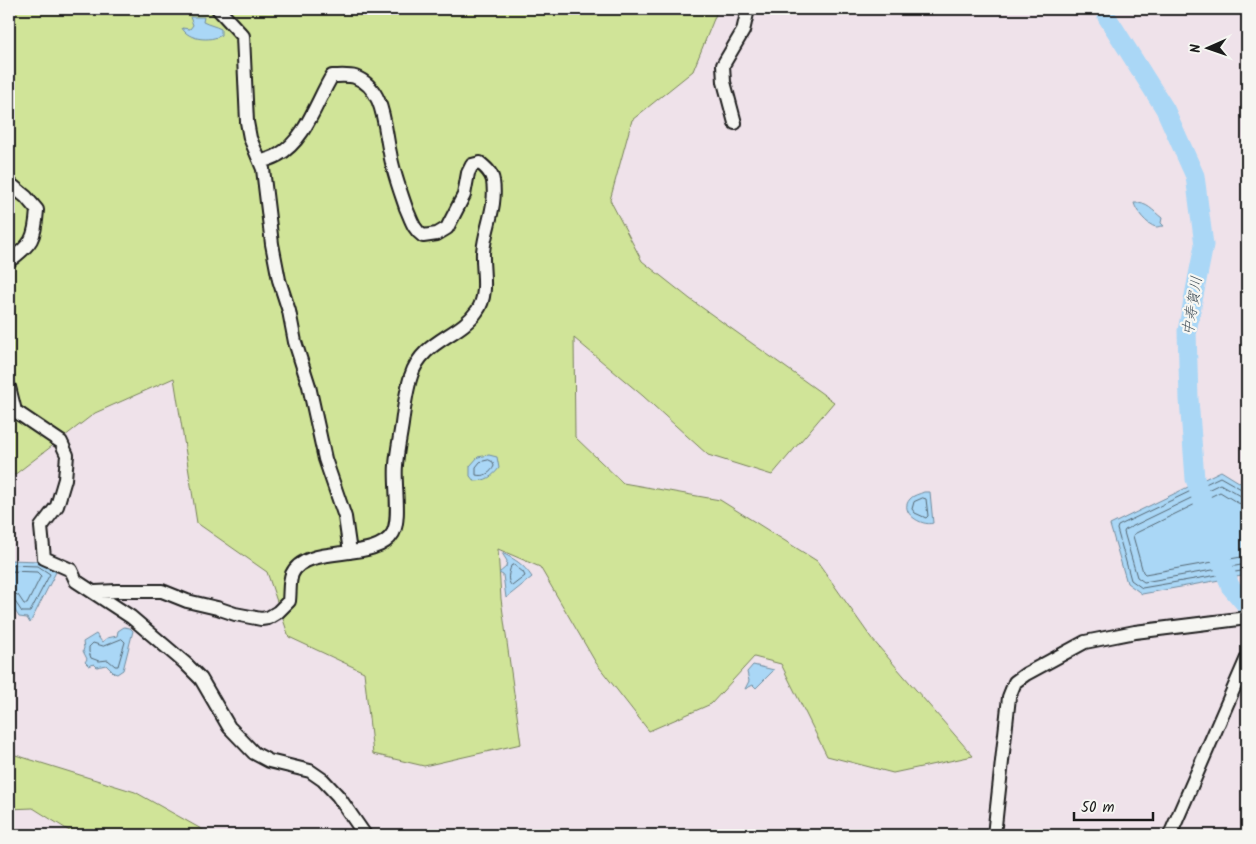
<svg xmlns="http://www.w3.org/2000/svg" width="1256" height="844" font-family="Kalam,'Klee One',sans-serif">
	<rect width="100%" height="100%" fill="#efe2ea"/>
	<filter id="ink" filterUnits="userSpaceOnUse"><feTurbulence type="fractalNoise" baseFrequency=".02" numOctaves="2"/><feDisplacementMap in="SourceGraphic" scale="10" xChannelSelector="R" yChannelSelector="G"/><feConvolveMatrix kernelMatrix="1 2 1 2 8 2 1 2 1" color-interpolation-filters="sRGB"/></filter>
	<g filter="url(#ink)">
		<path fill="#d0e498" stroke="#76805a" d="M 9,9 L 718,9 L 693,71 L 632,120 L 610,200 L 642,261 L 690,299 L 834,402 L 772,475 L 708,455 L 643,396 L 574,338 L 575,437 L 623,483 L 720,500 L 817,561 L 872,639 L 973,756 L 893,773 L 827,756 L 781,664 L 754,657 L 711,704 L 649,731 L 596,663 L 540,567 L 498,549 L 501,599 L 521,744 L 424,766 L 373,754 L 364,672 L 289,637 L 267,572 L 197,523 L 174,378 L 95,413 L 9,479 Z
			M 9,753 L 135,792 L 212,835 L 76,835 L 33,808 L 9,809 Z"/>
		<path fill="#aad7f6" stroke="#718c9f" d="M 190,17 L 204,17 L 203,22 C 209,25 215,26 221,29 L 221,35 C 211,42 188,40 182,28 L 190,29 L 193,25 Z
			M 1134,203 C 1147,202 1153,211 1162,218 L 1161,223 L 1164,226 C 1161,226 1158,227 1156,227 C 1147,225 1136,211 1134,203 Z
			M 489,455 L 497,457 L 499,468 C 492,477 486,481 474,481 L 470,476 L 470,466 L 478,457 Z
			M 1221,471 L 1247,487 L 1247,575 L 1142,594 L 1127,583 L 1110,525 Z
			M 924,492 L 930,492 L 933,523 C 922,527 898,512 910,499 C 913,495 920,494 924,492 Z
			M 502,553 C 515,559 524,565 532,577 L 506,598 L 503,575 L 499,573 L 506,567 L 507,561 Z
			M 9,560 L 40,561 L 57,570 L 30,623 L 27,618 L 19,617 L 9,601 Z
			M 124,627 L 130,628 L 133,631 L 123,670 L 117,674 L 114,673 L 106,665 L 97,667 L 94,664 L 89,666 L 85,662 L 87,659 L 83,651 L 84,648 L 83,642 L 96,634 L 102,642 L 107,638 L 117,636 L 118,631 Z
			M 753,665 L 774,670 L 756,688 L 753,685 L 745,689 L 749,681 L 747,672 Z"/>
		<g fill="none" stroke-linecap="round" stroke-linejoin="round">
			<path stroke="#556773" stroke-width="1" d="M 489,460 L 493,462 L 494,466 C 491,473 484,477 476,475 L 476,467 L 480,462 Z
				M 1247,491 L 1243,490 L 1220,477 L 1118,526 L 1117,529 L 1131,580 L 1142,588 L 1247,570
				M 1247,497 L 1241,496 L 1220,484 L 1125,530 L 1124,532 L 1137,577 L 1144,582 L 1247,564
				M 923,498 L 926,499 L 928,516 L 926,518 L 915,513 L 912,509 L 914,502 Z
				M 1247,505 L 1238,503 L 1220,492 L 1134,534 L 1133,536 L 1143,572 L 1145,574 L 1247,556
				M 9,565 L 38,566 L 50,574 L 30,612 L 22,612 L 14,600 L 9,599
				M 514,565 L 523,572 L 525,576 L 512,586 C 506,580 509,573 511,566 Z
				M 9,571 L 37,572 L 41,576 L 27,604 L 24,604 L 18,595 L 9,592
				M 122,639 L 125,642 L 118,666 L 115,666 L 108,660 L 99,661 L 91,658 L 89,652 L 89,647 L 93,643 L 103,646 Z"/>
			<path stroke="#aad7f6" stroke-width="19" d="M 1107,17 L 1165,109 L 1195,176 L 1204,245 L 1187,331 L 1189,399 L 1195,479 L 1204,506
				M 1220,556 L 1230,586 L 1247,606"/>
			<g stroke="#1c1c1c" stroke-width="16">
				<path id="minor" d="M 218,9 L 243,36 L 247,122 L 250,138 L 263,169 L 272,244 L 279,280 L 289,311 L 295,342 L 309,386 L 325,459 L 345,517 L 350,552
					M 735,123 L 724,82 L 723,65 L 743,31 L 748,9
					M 9,183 L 26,197 L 37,210 C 35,239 32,244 9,261
					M 9,387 L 15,411 L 61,442 L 67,455 L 65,479 L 57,506 L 41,527 L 44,558 L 71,570 L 76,581 L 131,617 L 185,663 L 201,679 L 229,727 L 254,753 L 269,761 L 310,771 L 323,780 L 338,796 L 365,835
					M 95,592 L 117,591 L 162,591 L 187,601 L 217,608 L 235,614 L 261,619 L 268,618 L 278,612 L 289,601 C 290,593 289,581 292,574 C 306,543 376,563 393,533 C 401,518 394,483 396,465 C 397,451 400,438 402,424 C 404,408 406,391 411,376 C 422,340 459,337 477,311 C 489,295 482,270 483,252 C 485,227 497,208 493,181 C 492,173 486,168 480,163 L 472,165 L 468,173 L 464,195 L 447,228 L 437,234 L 423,236 C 413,229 411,219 406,208 C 400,190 393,172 390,153 C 384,128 385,88 355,77 C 349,75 339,76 332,76 C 317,100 305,141 278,155 C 273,158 266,160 260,162
					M 994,835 L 1009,697 L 1015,682 L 1026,674 L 1085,642 L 1135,632 L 1247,618
					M 1170,835 L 1247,658"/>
			</g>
			<use href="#minor" stroke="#f6f6f2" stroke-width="12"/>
		</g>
	</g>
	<g text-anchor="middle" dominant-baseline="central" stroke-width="4.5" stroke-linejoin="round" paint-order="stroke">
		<g font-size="15" font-style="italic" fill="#47545d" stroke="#f6f6f2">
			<text transform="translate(1193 306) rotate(-81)">中寿賀川</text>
		</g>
	</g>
	<rect width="1256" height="844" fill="none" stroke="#f6f6f2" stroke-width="30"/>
	<rect x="15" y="15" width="1226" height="814" fill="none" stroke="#1c1c1c" stroke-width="2" filter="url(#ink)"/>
	<g transform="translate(1208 48) rotate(268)" stroke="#f6f6f2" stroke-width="4" paint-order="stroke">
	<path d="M0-4L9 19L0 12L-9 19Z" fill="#1c1c1c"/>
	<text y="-8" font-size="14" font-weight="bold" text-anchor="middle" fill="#1c1c1c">N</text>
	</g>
	<path d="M1074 812v8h79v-8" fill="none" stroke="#1c1c1c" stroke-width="2.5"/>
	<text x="1081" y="812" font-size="15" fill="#1c1c1c" stroke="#f6f6f2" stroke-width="4" paint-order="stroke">50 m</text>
</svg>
